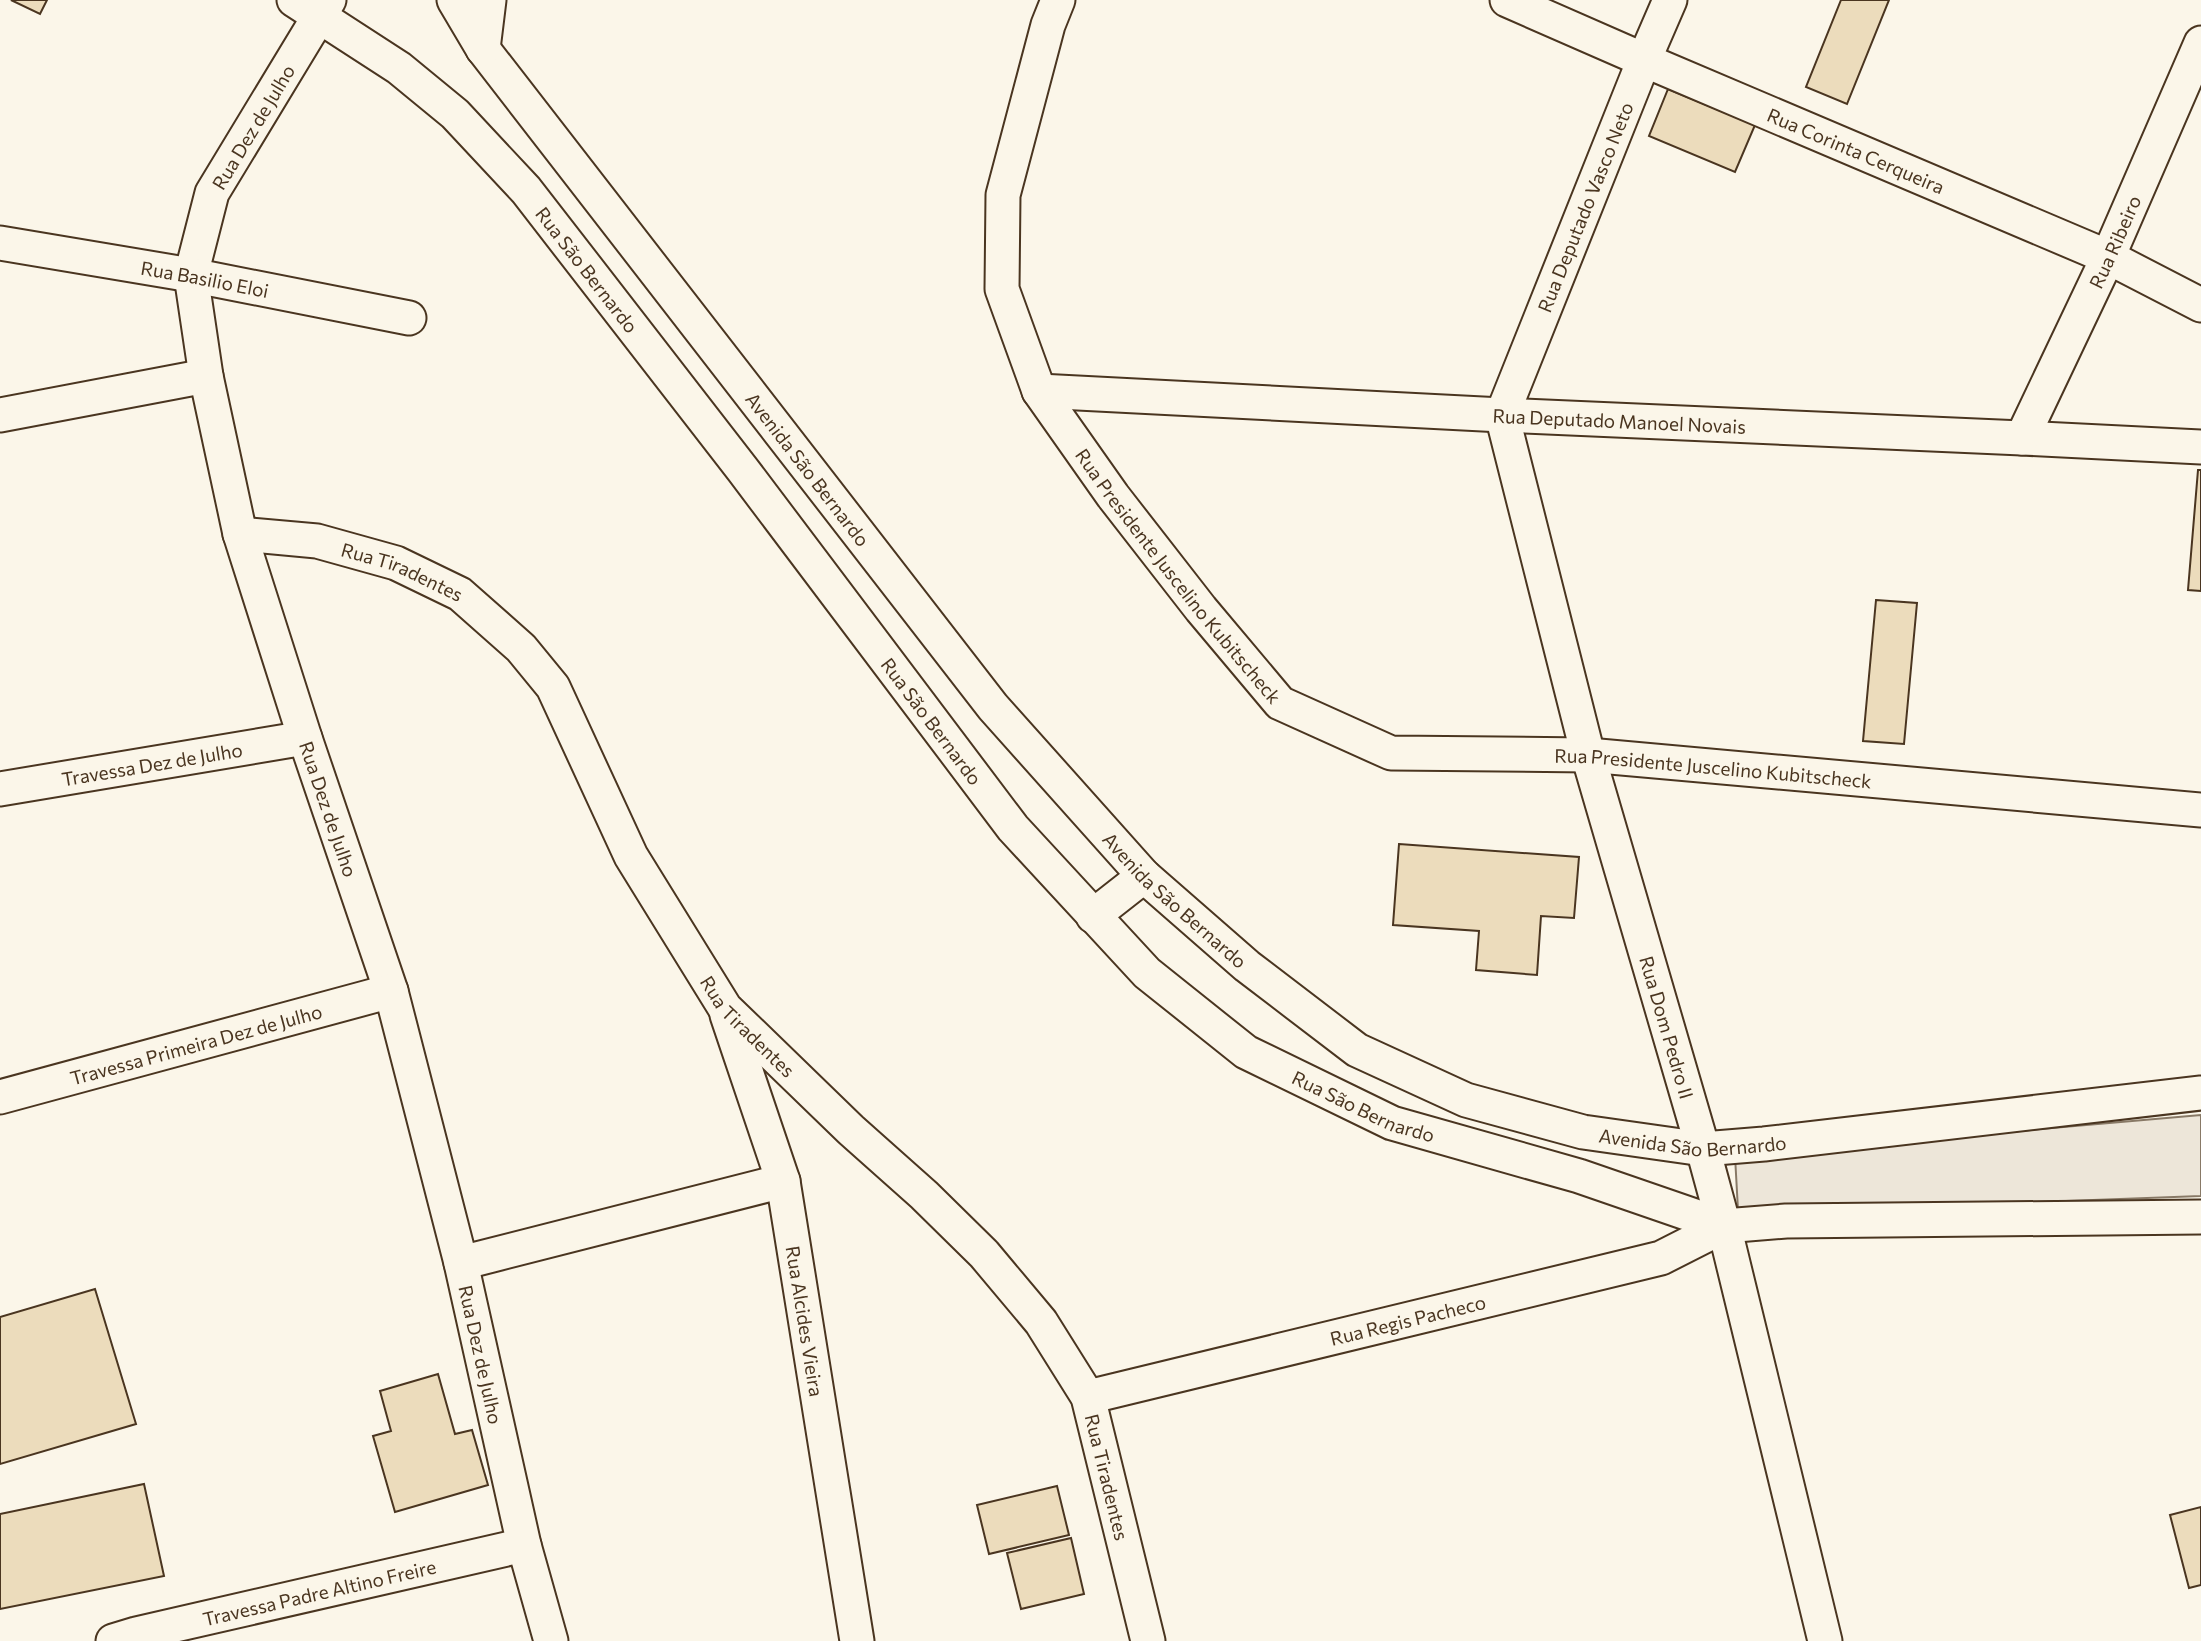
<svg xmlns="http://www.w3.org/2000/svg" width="2201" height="1641" font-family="Commissioner,sans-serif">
	<rect width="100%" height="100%" fill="#fbf6e9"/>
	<path fill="#ede6d9" stroke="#887966" stroke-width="2" d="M 2201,1115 L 2201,1196 L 1962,1205 L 1738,1210 L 1735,1156 Z"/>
	<path fill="#ecdcbc" stroke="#4a3520" stroke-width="2" d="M 11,0 L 47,0 L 40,14 Z
		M 1841,0 L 1889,0 L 1847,104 L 1806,87 Z
		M 1668,89 L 1755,125 L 1735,172 L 1649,136 Z
		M 2198,470 L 2201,470 L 2201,591 L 2188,590 Z
		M 1876,600 L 1917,603 L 1904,744 L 1863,741 Z
		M 1399,844 L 1579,857 L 1574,918 L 1541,916 L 1537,975 L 1476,970 L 1479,931 L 1393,925 Z
		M 95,1289 L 136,1424 L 0,1464 L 0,1317 Z
		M 438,1374 L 455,1434 L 472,1430 L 488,1485 L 395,1512 L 373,1436 L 391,1431 L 380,1391 Z
		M 144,1484 L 164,1576 L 0,1609 L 0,1514 Z
		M 1057,1486 L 1069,1535 L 989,1554 L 977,1505 Z
		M 2201,1507 L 2201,1585 L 2189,1588 L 2170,1515 Z
		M 1071,1538 L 1084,1594 L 1021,1609 L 1007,1553 Z"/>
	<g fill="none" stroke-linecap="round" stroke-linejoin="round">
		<g stroke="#4a3520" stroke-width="37">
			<g id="minor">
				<path id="s1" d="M 294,0 L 399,68 L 455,114 L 526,190 L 743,470 L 1013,828 L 1147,973 L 1246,1052 L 1392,1123 L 1579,1176 L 1724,1226"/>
				<path id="s2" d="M 329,0 L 212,193 L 191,275 L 206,376 L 240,534 L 305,738 L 391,991 L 461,1263 L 524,1545 L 551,1641"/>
				<path id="s3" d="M 454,0 L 483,49 L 993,707 L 1144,876 L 1247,966 L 1357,1050 L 1466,1100 L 1583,1132 L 1703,1149 L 1764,1144 L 2201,1093"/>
				<path id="s4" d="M 1058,0 L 1048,25 L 1003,195 L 1002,289 L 1039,391 L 1113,496 L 1201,609 L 1280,703 L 1391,753 L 1588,755 L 2201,810"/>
				<path id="s5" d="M 1507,0 L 1644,60 L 2108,257 L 2201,305"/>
				<path id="s6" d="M 1670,0 L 1644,60 L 1502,415 L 1588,755 L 1703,1149 L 1724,1226 L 1825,1641"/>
				<path d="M 483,49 L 489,0"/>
				<path id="s7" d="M 0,243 L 191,275 L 409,318"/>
				<path id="s8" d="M 1039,391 L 1502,415 L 2022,438 L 2201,447"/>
				<path d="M 0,415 L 206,376"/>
				<path id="s9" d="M 2022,438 L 2108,257 L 2201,43"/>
				<path id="s10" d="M 240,534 L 317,541 L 396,563 L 460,594 L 521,648 L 553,687 L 631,856 L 725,1008 L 851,1130 L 924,1195 L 984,1254 L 1041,1322 L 1088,1397 L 1148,1641"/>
				<path id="s11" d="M 0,789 L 305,738"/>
				<path d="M 1093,916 L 1144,876"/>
				<path id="s12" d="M 727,1015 L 783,1181 L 857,1641"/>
				<path id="s13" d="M 0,1097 L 391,991"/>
				<path d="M 461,1263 L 783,1181"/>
				<path id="s14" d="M 1088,1397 L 1661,1258 L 1724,1226 L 1786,1221 L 2201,1217"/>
				<path id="s15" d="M 113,1641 L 136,1634 L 524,1545"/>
			</g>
		</g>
		<use href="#minor" stroke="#fbf6e9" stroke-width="33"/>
	</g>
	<g text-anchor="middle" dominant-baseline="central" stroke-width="5" stroke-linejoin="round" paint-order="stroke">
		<g font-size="19" fill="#4a3520" stroke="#fbf6e9">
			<text transform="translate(253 127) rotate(-59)">Rua Dez de Julho</text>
			<text stroke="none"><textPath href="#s5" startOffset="380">Rua Corinta Cerqueira</textPath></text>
			<text transform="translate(1585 207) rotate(-68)">Rua Deputado Vasco Neto</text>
			<text stroke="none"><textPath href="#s9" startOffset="217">Rua Ribeiro</textPath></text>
			<text stroke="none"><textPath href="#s1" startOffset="402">Rua São Bernardo</textPath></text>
			<text stroke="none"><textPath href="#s7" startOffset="208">Rua Basilio Eloi</textPath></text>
			<text stroke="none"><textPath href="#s8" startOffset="581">Rua Deputado Manoel Novais</textPath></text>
			<text stroke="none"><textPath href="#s3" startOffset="588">Avenida São Bernardo</textPath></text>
			<text stroke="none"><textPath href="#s10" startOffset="168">Rua Tiradentes</textPath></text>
			<text stroke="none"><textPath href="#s4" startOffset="637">Rua Presidente Juscelino Kubitscheck</textPath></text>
			<text stroke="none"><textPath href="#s1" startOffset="970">Rua São Bernardo</textPath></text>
			<text stroke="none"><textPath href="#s11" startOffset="154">Travessa Dez de Julho</textPath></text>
			<text stroke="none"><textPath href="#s4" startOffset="1244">Rua Presidente Juscelino Kubitscheck</textPath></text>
			<text stroke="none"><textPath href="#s2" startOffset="863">Rua Dez de Julho</textPath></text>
			<text stroke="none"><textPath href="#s3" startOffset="1155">Avenida São Bernardo</textPath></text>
			<text stroke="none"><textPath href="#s10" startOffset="756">Rua Tiradentes</textPath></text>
			<text stroke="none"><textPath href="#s6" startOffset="1082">Rua Dom Pedro II</textPath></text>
			<text stroke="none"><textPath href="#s13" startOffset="203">Travessa Primeira Dez de Julho</textPath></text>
			<text stroke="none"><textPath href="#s1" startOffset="1558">Rua São Bernardo</textPath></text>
			<text stroke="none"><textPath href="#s3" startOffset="1743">Avenida São Bernardo</textPath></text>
			<text stroke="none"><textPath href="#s14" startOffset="329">Rua Regis Pacheco</textPath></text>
			<text stroke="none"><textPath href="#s12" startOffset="317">Rua Alcides Vieira</textPath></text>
			<text stroke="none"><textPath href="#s2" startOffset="1430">Rua Dez de Julho</textPath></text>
			<text stroke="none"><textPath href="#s10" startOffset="1344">Rua Tiradentes</textPath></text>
			<text stroke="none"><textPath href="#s15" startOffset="212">Travessa Padre Altino Freire</textPath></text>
		</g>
	</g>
</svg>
